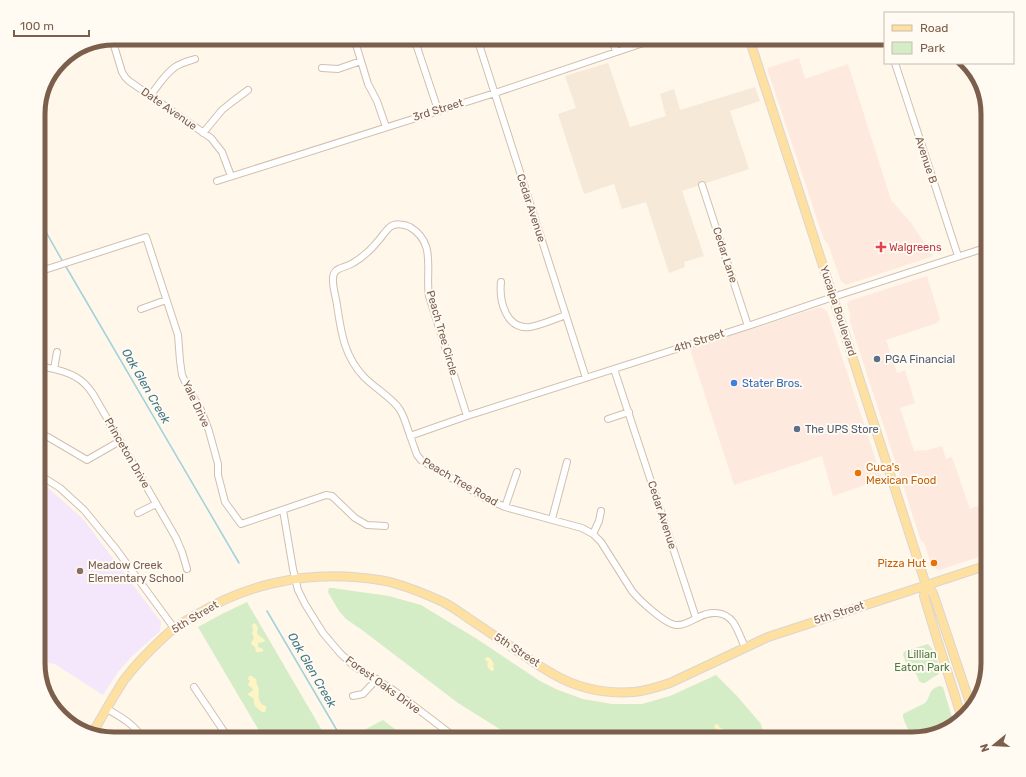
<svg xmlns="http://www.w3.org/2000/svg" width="1026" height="777" font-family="Rubik,sans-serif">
	<rect width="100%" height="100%" fill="#fef7ea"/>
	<path fill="#f6e9d8" d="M 608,63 L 630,127 L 666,116 L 660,94 L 674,89 L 680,110 L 755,87 L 760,101 L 730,111 L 749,169 L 682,191 L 704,256 L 684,262 L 685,267 L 669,273 L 646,202 L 622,209 L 614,184 L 584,194 L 558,114 L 576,108 L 565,76 Z"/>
	<path fill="#fee9de" d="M 799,58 L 805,79 L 848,64 L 891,200 L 912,224 L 933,256 L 846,285 L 841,281 L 828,244 L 824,240 L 767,68 Z
		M 927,276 L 940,319 L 937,323 L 886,340 L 897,373 L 905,370 L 915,403 L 900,408 L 914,451 L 928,450 L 942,446 L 946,459 L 952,457 L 970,509 L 988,502 L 988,554 L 939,570 L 932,567 L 924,542 L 921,541 L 850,322 L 850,315 L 847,304 L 849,301 Z
		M 820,307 L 827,311 L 882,479 L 833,496 L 822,456 L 734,485 L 690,349 Z"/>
	<path fill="#f4e6fb" d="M 38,483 L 47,487 L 83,519 L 161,622 L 160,631 L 131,657 L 118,672 L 103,695 L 55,664 L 38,661 Z"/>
	<path fill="#d4edc7" d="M 329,588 L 332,588 L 389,596 L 421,605 L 477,639 L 540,681 L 558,690 L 583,699 L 612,704 L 642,704 L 670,696 L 716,675 L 737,696 L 761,724 L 765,739 L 513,739 L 506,733 L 458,703 L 362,630 L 346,619 L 339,611 L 328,592 Z
		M 247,602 L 327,739 L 264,739 L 198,627 L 222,614 Z
		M 928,644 L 934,651 L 940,668 L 938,672 L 939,674 L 932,678 L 925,683 L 922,683 L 919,681 C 917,675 915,670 908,669 L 903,654 L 905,651 Z
		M 940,686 L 943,687 L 954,724 L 946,731 L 913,739 C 911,734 902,719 903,715 C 903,714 904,713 905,713 L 925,703 C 932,695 927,690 940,686 Z
		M 383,720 L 408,739 L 355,739 L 353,736 Z"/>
	<path fill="#fef4c4" d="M 254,623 L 256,624 L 258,628 L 257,634 L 265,640 L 264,642 L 258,643 L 258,647 L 263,649 L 263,651 L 262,652 L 256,652 L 255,647 L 252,645 L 251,643 L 254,638 L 252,633 L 253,630 L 252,625 Z
		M 486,657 L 490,658 L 494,664 L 493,666 L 494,669 L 493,671 L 491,671 L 487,666 L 488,662 L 485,660 Z
		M 249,676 L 252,676 L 254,678 L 256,679 L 257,685 L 259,689 C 258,693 258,700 261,703 C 261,704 265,706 266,706 L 266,709 L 265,712 L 262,712 C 260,710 258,709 256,707 C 254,706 254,700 253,698 L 248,695 L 248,694 L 253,690 L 252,688 L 249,686 L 248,684 L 250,681 L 248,679 Z
		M 718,724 L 719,727 L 723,729 L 724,733 L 727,734 L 727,737 L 724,738 L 720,735 L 717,737 L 715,736 L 718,732 L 717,729 L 715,728 L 714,725 Z"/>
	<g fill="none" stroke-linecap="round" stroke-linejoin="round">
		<path stroke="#a2d0dc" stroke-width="1.5" d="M 38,218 L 63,262
			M 65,265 L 239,563
			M 267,611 L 342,739"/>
		<g stroke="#d2bfae" stroke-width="8">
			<path id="minor" d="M 354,38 L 368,84 L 377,101 L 386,127
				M 414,38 L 438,110
				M 477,38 L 586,378
				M 612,38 L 616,52
				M 112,39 L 122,72 L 125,77 L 129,81 L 211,138 L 222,152 L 231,176
				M 895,63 L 958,256
				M 322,68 L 338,69 L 361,61
				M 150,96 C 158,86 164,75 175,67 C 181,63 189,61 195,59
				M 203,133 L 222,110 L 232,102 L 248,90
				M 217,181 L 495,93 L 658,38
				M 702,185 L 748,326
				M 38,272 L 146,237 L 178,335 L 180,361 L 182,375 L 187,386 L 201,410 L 209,431 L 218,464 L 218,475 L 225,502 L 241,524 L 326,495 L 332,496 L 355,518 L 367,525 L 385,526
				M 501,282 C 499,301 506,330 530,327 C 542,325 555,319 566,315
				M 141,309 L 166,300
				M 38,366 C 55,369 73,372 85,384 C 88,387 91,391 93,394 L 176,538 L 182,552 L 187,569
				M 54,369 L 57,352
				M 614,369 L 696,618
				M 467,416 L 429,296 C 425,271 437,243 410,227 C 404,224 395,223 390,227 C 385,231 382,237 378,241 C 371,250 363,257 353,263 C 344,269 332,266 333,281 C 333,289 336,297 337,305 C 341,332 344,356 364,377 C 375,388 389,396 398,407 C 405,416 406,426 410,435 C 412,442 415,449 417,455 L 421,460 L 485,498 L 505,507 L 582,528 L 593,534
				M 608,419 L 629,412
				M 38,433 L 48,437 L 87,460 L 120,441
				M 410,436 L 467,416 L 748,326 L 833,297 L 988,247
				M 38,474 L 60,488 L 84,510 L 116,549 L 174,628
				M 505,507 L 517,472
				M 283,510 L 293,569 L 298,590 L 305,604 L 323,633 L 340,653 L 354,666 L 393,690 L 457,739
				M 601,511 L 599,521 L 593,534 L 601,542 L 632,591 C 639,600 665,624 676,625 C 684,626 692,620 699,617 C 710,611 725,611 733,622 C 738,629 741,639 745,647
				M 138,513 L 156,504
				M 552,519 L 567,462
				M 194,687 L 229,739
				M 353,696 L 363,694 L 377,679
				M 107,709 C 121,717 134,724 143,739"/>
		</g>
		<g stroke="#ddd5d0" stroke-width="10">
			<path id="major" d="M 749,38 L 793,173 L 926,585 L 924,596 L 937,639 L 962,718
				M 926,585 L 933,593 L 972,709
				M 93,732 C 103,715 113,697 124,680 C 136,664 151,649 165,636 C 174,627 185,621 196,615 C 243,586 298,573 353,577 C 365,578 378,579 390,582 C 408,587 426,594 443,602 C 455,608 466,617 477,624 C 492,634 507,644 522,654 C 532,661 542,668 553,674 C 577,688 606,694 634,692 C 646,691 658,687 670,683 L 768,637 L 988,565"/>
		</g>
		<use href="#minor" stroke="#fff" stroke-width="6"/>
		<use href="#major" stroke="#fee0a0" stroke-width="8"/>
	</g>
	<path fill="#e0444e" stroke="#fffaf2" stroke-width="1.5" d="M879 241h4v4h4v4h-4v4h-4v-4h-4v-4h4z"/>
	<g fill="#5c6f8a" stroke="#fffaf2" stroke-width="1.5">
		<circle cx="877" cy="359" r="4"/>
		<circle cx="797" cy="429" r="4"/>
	</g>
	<circle fill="#3f7fe0" stroke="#fffaf2" stroke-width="1.5" cx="734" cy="383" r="4"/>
	<g fill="#e8710a" stroke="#fffaf2" stroke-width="1.5">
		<circle cx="858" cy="473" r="4"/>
		<circle cx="934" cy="563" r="4"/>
	</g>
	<circle fill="#8d6e63" stroke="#fffaf2" stroke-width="1.5" cx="80" cy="571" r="4"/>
	<g text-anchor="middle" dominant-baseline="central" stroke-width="4" stroke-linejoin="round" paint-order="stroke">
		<g font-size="11" fill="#7b5e4b" stroke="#fffaf2">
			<text transform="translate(169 109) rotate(35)">Date Avenue</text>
			<text transform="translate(438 110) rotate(-17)">3rd Street</text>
			<text transform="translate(926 160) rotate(72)">Avenue B</text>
			<text transform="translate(531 208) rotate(72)">Cedar Avenue</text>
			<text transform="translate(725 255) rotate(72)">Cedar Lane</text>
			<text transform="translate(838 311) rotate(72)">Yucaipa Boulevard</text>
			<text transform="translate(442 333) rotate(74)">Peach Tree Circle</text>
			<text transform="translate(699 341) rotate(-18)">4th Street</text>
			<text transform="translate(196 404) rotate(65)">Yale Drive</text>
			<text transform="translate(127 453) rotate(60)">Princeton Drive</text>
			<text transform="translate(460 482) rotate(30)">Peach Tree Road</text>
			<text transform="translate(662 515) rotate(72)">Cedar Avenue</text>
			<text transform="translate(839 613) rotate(-18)">5th Street</text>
			<text transform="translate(195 617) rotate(-31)">5th Street</text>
			<text transform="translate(517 650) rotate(33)">5th Street</text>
			<text transform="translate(383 685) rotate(36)">Forest Oaks Drive</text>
		</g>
		<g font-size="11" fill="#be3a42" stroke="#fffaf2" text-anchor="start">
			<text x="889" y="247">Walgreens</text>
		</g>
		<g font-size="11" fill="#4e5e75" stroke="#fffaf2" text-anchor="start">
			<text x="885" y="359">PGA Financial</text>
			<text x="805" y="429">The UPS Store</text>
		</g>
		<g font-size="11" fill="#366cbe" stroke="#fffaf2" text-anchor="start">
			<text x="742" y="383">Stater Bros.</text>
		</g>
		<g font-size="11" fill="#c56008" stroke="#fffaf2" text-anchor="start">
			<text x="866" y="467">Cuca's<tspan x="866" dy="13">Mexican Food</tspan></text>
			<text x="926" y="563" text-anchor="end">Pizza Hut</text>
		</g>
		<g font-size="11" fill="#785e54" stroke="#fffaf2" text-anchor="start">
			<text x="88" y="565">Meadow Creek<tspan x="88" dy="13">Elementary School</tspan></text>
		</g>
		<g font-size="11" fill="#4e7b3f" stroke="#fffaf2">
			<text x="922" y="654">Lillian<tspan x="922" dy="13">Eaton Park</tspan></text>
		</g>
		<g font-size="12" font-style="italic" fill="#3f7887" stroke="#fffaf2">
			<text transform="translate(146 386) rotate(60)">Oak Glen Creek</text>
			<text transform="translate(312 670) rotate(60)">Oak Glen Creek</text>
		</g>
	</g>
	<path d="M0 0H1026V777H0ZM114 45H912A69 69 0 0 1 981 114V663A69 69 0 0 1 912 732H114A69 69 0 0 1 45 663V114A69 69 0 0 1 114 45Z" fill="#fffaf2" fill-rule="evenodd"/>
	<path fill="none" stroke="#7b5e4b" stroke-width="5" d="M114 45H912A69 69 0 0 1 981 114V663A69 69 0 0 1 912 732H114A69 69 0 0 1 45 663V114A69 69 0 0 1 114 45Z"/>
	<rect x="884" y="12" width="130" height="52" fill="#fffaf2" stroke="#cabcaf"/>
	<rect x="892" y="25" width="20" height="6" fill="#fee0a0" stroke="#cabcaf"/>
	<text x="920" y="32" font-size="12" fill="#7b5e4b">Road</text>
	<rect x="892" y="42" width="20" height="12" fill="#d4edc7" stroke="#cabcaf"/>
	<text x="920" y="52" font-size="12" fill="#7b5e4b">Park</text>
	<g transform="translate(994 745) rotate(252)" stroke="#fffaf2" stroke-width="3" paint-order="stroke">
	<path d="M0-3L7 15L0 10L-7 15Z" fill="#7b5e4b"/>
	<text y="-6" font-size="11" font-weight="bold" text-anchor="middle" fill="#7b5e4b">N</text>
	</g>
	<path d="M14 30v6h75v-6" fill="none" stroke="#7b5e4b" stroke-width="2"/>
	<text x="20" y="30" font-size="12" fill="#7b5e4b" stroke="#fffaf2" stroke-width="3" paint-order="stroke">100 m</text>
</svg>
